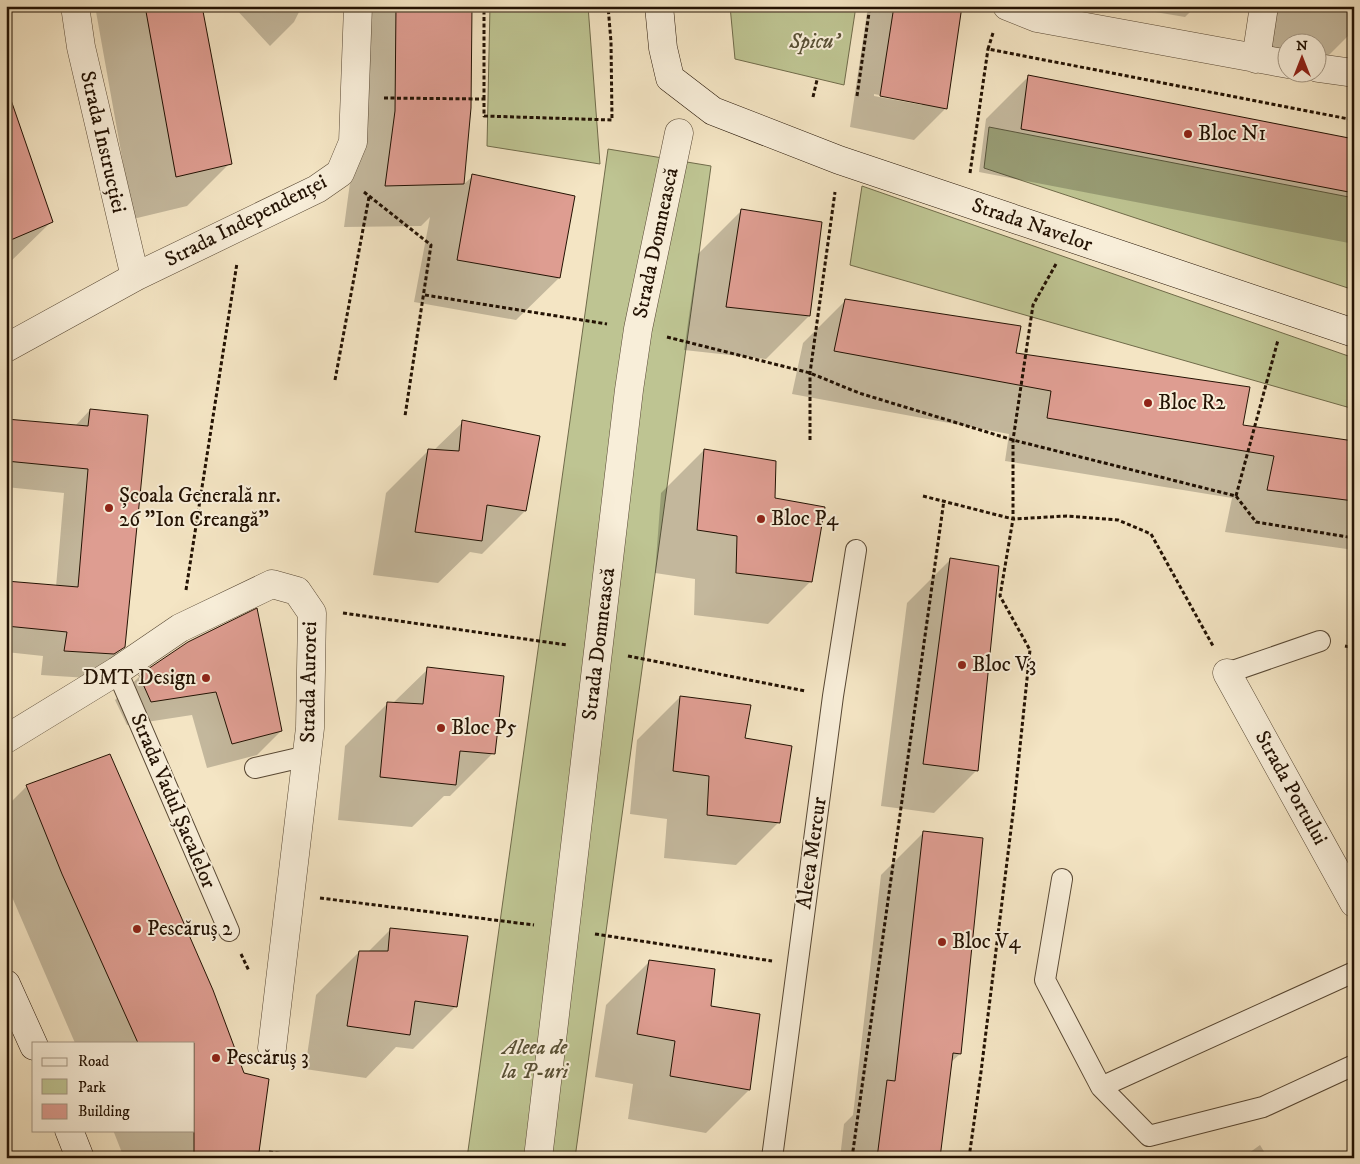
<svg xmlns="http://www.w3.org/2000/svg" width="1360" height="1164" font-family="'IM FELL DW Pica',serif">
	<rect width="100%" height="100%" fill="#f4e5c4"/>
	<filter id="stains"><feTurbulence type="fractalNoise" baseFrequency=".004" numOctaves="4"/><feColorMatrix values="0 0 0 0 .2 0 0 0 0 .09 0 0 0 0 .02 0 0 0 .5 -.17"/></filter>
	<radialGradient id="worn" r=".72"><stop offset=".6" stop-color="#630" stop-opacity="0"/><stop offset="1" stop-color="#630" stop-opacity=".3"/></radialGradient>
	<path fill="#bec492" stroke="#706b4a" d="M 490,6 L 588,6 L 600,164 L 487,146 Z
		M 730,6 L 856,6 L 844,85 L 735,59 Z
		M 989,127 L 1354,198 L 1354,290 L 984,168 Z
		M 608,149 L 711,166 L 575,1158 L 467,1158 Z
		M 862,186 L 1354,358 L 1354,409 L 850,265 Z"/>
	<path fill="#0003" fill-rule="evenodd" d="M 95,6 L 201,6 L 230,163 L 187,206 L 133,219 Z
		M 233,6 L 302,6 L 294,22 L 270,46 Z
		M 356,6 L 470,6 L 469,108 L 463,185 L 473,176 L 559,278 L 516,320 L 414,302 L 430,217 L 421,226 L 344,227 L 354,153 Z
		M 868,6 L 962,6 L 946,108 L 914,140 L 850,127 ZM 874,94 L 922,103 L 922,105 L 874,96 Z
		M 1119,6 L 1196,6 L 1185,17 Z
		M 1266,6 L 1354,6 L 1354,30 L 1318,66 L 1318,42 L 1288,42 L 1288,66 L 1256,59 Z
		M 1029,76 L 1354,140 L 1354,244 L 979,172 L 986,119 Z
		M 6,90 L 51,222 L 6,266 Z
		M 741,211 L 821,223 L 809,316 L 766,359 L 684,350 L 698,254 Z
		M 846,300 L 1241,426 L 1354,442 L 1354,550 L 1225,532 L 1232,498 L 1005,461 L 1009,434 L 792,394 L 803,343 Z
		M 90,410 L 124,646 L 99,671 L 88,678 L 41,675 L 43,656 L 6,652 L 6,582 L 56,587 L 64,493 L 6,487 L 6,420 L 75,426 Z
		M 463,422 L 525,511 L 482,554 L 470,552 L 438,583 L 373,575 L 386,493 L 429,450 L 434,450 Z
		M 704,450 L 773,499 L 811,581 L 768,624 L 694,615 L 695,579 L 655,573 L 661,493 Z
		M 950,560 L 976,771 L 934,813 L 881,806 L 907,603 Z
		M 188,643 L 281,731 L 257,755 L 207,768 L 192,715 L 127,725 L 115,700 L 140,676 Z
		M 428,669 L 493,753 L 450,796 L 444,796 L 412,827 L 338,820 L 345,746 L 388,703 L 393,703 Z
		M 680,697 L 744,739 L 779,822 L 736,865 L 664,858 L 667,819 L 630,814 L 637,740 Z
		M 110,756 L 258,1152 L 252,1158 L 124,1158 L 113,1130 L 194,1130 L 194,1043 L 75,1043 L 6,883 L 6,807 L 27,786 Z
		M 924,832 L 960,1054 L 950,1063 L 939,1158 L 840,1158 L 844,1124 L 853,1115 L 881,875 Z
		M 391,929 L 456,1006 L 413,1049 L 396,1047 L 366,1078 L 305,1069 L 316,995 L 359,952 L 368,952 Z
		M 649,962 L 710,1008 L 749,1090 L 706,1133 L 628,1119 L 633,1084 L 595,1077 L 606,1005 Z
		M 1260,1145 L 1268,1158 L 1242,1158 Z"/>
	<path fill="#de9d91" stroke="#231203" d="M 145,6 L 202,6 L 232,164 L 176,177 Z
		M 396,6 L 472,6 L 471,108 L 464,184 L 385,186 L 395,111 Z
		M 894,6 L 962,6 L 947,109 L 880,96 Z
		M 1028,75 L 1354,139 L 1354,193 L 1021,129 Z
		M 6,100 L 11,100 L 53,222 L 6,242 Z
		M 472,174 L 575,196 L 560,278 L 457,260 Z
		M 741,209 L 822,222 L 810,316 L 726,307 Z
		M 845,299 L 1021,326 L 1016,353 L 1250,387 L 1243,425 L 1354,441 L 1354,501 L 1267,490 L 1274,456 L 1047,418 L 1051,391 L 834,351 Z
		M 90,409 L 148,415 L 125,647 L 114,654 L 64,651 L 67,632 L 6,626 L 6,581 L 78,587 L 88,469 L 6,461 L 6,419 L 88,426 Z
		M 462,420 L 540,436 L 526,511 L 487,505 L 482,541 L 415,532 L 428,449 L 459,451 Z
		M 704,449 L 776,461 L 775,498 L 825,507 L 812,582 L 736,573 L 737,536 L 697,530 Z
		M 950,558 L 999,566 L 978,771 L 923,764 Z
		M 257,608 L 282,731 L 232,744 L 216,692 L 151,702 L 139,675 L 188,642 Z
		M 427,667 L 504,676 L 495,754 L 460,751 L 456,785 L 380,777 L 387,702 L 423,704 Z
		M 680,696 L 751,705 L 745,738 L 792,746 L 780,823 L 707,815 L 709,776 L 673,771 Z
		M 110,754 L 213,990 L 244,1073 L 269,1079 L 259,1152 L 194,1154 L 194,1043 L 138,1043 L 62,874 L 26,785 Z
		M 923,831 L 983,838 L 961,1054 L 953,1053 L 940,1158 L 877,1158 L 887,1080 L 895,1081 Z
		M 390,928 L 468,936 L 457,1007 L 415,1001 L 410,1035 L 347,1026 L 359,951 L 388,951 Z
		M 649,960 L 715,969 L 711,1006 L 760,1014 L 750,1090 L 670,1076 L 675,1041 L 637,1034 Z"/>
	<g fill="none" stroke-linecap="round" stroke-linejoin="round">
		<g stroke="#574733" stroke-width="22">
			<path id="lane" d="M 117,671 L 229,931
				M 1227,673 L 1320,641
				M 255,768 L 307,756
				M 1062,879 L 1045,980 L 1101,1087 L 1149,1136 L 1263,1107 L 1354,1065
				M 1101,1087 L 1354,972
				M 772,1158 L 833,696 L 856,550"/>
		</g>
		<g stroke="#574733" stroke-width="29">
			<path id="street" d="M 75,6 L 81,47 L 135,277
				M 1007,6 L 1037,18 L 1288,64
				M 1256,59 L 1264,6
				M 1318,68 L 1354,73
				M 6,348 L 135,277 L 317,189 L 340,173 L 353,142 L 358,6
				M 1227,673 L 1354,903
				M 6,739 L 117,671 L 180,628 L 272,584 L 297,591 L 312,613 L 310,728 L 272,1048
				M 538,1158 L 629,390 L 638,329 L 679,133"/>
		</g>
		<g stroke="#231203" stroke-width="29">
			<path id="secondary" d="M 659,6 L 663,48 L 670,78 L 713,111 L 839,160 L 1354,333
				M 6,984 L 34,1046
				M 69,1130 L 80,1158"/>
		</g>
		<path stroke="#231203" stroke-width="3" stroke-dasharray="4 2.5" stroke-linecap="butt" d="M 962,7 L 968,6
			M 993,33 L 988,49 L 1354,120
			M 857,96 L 870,6
			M 813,97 L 817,80
			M 384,98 L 484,99 L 484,116 L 612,120 L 611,42 L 608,6
			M 484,99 L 484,6
			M 970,173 L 988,49
			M 364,192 L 431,245 L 405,416
			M 425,295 L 607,324
			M 667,337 L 810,373 L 859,393 L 1013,440 L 1236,496 L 1256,522 L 1354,538
			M 335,380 L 369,197
			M 810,440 L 810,373 L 835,192
			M 923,496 L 1013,519 L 1067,516 L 1118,520 L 1151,534 L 1213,646
			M 1236,496 L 1278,340
			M 186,590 L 237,263
			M 343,613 L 567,645
			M 1345,646 L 1354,648
			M 628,656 L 805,691
			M 320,898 L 534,925
			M 595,934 L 772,961
			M 241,954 L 249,971
			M 269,1152 L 321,1158
			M 852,1158 L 944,500
			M 969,1158 L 981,1072 L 1014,805 L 1030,650 L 1000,596 L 1013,519 L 1013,440 L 1033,305 L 1056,264"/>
		<use href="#lane" stroke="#f8eed9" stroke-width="20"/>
		<use href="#street" stroke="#f8eed9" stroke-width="28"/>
		<use href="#secondary" stroke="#f8eed9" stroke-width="28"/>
	</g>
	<g fill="#8f2418" stroke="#f8eed9" stroke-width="2">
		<circle cx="1188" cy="134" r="5"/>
		<circle cx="1148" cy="403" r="5"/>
		<circle cx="109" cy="508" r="5"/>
		<circle cx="761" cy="519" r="5"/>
		<circle cx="962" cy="665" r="5"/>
		<circle cx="206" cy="678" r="5"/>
		<circle cx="441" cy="728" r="5"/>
		<circle cx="137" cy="929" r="5"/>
		<circle cx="942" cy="942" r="5"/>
		<circle cx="216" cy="1058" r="5"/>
	</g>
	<g text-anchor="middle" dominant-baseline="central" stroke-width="4" stroke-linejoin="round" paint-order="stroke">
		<g font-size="21" font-style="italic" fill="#595035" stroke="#f8eed9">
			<text x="814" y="42">Spicu'</text>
			<text x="535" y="1048">Aleea de<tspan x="535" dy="24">la P-uri</tspan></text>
		</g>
		<g font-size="21" fill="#231203" stroke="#f8eed9" text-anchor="start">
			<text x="1198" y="134">Bloc N1</text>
			<text x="1158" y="403">Bloc R2</text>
			<text x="119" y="496">Școala Generală nr.<tspan x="119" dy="24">26 "Ion Creangă"</tspan></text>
			<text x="771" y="519">Bloc P4</text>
			<text x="972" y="665">Bloc V3</text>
			<text x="196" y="678" text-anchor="end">DMT Design</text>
			<text x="451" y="728">Bloc P5</text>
			<text x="147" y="929">Pescăruș 2</text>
			<text x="952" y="942">Bloc V4</text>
			<text x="226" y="1058">Pescăruș 3</text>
		</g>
		<g font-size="21" fill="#231203" stroke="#f8eed9">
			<text transform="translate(103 142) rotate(77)">Strada Instrucției</text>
			<text transform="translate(246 221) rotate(-27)">Strada Independenței</text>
			<text transform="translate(1032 225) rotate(19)">Strada Navelor</text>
			<text transform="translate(656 243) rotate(-78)">Strada Domnească</text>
			<text transform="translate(599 644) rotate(-83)">Strada Domnească</text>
			<text transform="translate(309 682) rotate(-89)">Strada Aurorei</text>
			<text transform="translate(1291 788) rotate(61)">Strada Portului</text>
			<text transform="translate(173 801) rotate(67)">Strada Vadul Șacalelor</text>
			<text transform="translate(812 853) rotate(-82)">Aleea Mercur</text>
		</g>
	</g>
	<rect width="1360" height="1164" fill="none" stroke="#f4e5c4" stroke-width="25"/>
	<rect x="8" y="8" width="1345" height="1149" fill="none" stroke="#231203" stroke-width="2.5"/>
	<rect x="12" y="12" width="1335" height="1139" fill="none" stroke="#231203"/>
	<rect x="32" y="1042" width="162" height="90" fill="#f8eed9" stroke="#a39683"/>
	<rect x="42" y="1058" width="25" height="8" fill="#f8eed9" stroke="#a39683"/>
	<text x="78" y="1066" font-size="15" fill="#231203">Road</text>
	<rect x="42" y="1079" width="25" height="15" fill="#bec492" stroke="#a39683"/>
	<text x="78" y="1092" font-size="15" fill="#231203">Park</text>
	<rect x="42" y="1104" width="25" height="15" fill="#de9d91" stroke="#a39683"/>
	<text x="78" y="1116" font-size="15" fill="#231203">Building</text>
	<g transform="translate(1302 58)"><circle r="24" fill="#f8eed9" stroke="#a39683"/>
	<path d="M0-4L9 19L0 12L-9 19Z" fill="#8f2418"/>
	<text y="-8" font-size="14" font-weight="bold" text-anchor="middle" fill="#231203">N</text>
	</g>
	<rect width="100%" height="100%" filter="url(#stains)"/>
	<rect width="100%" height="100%" fill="url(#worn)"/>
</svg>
